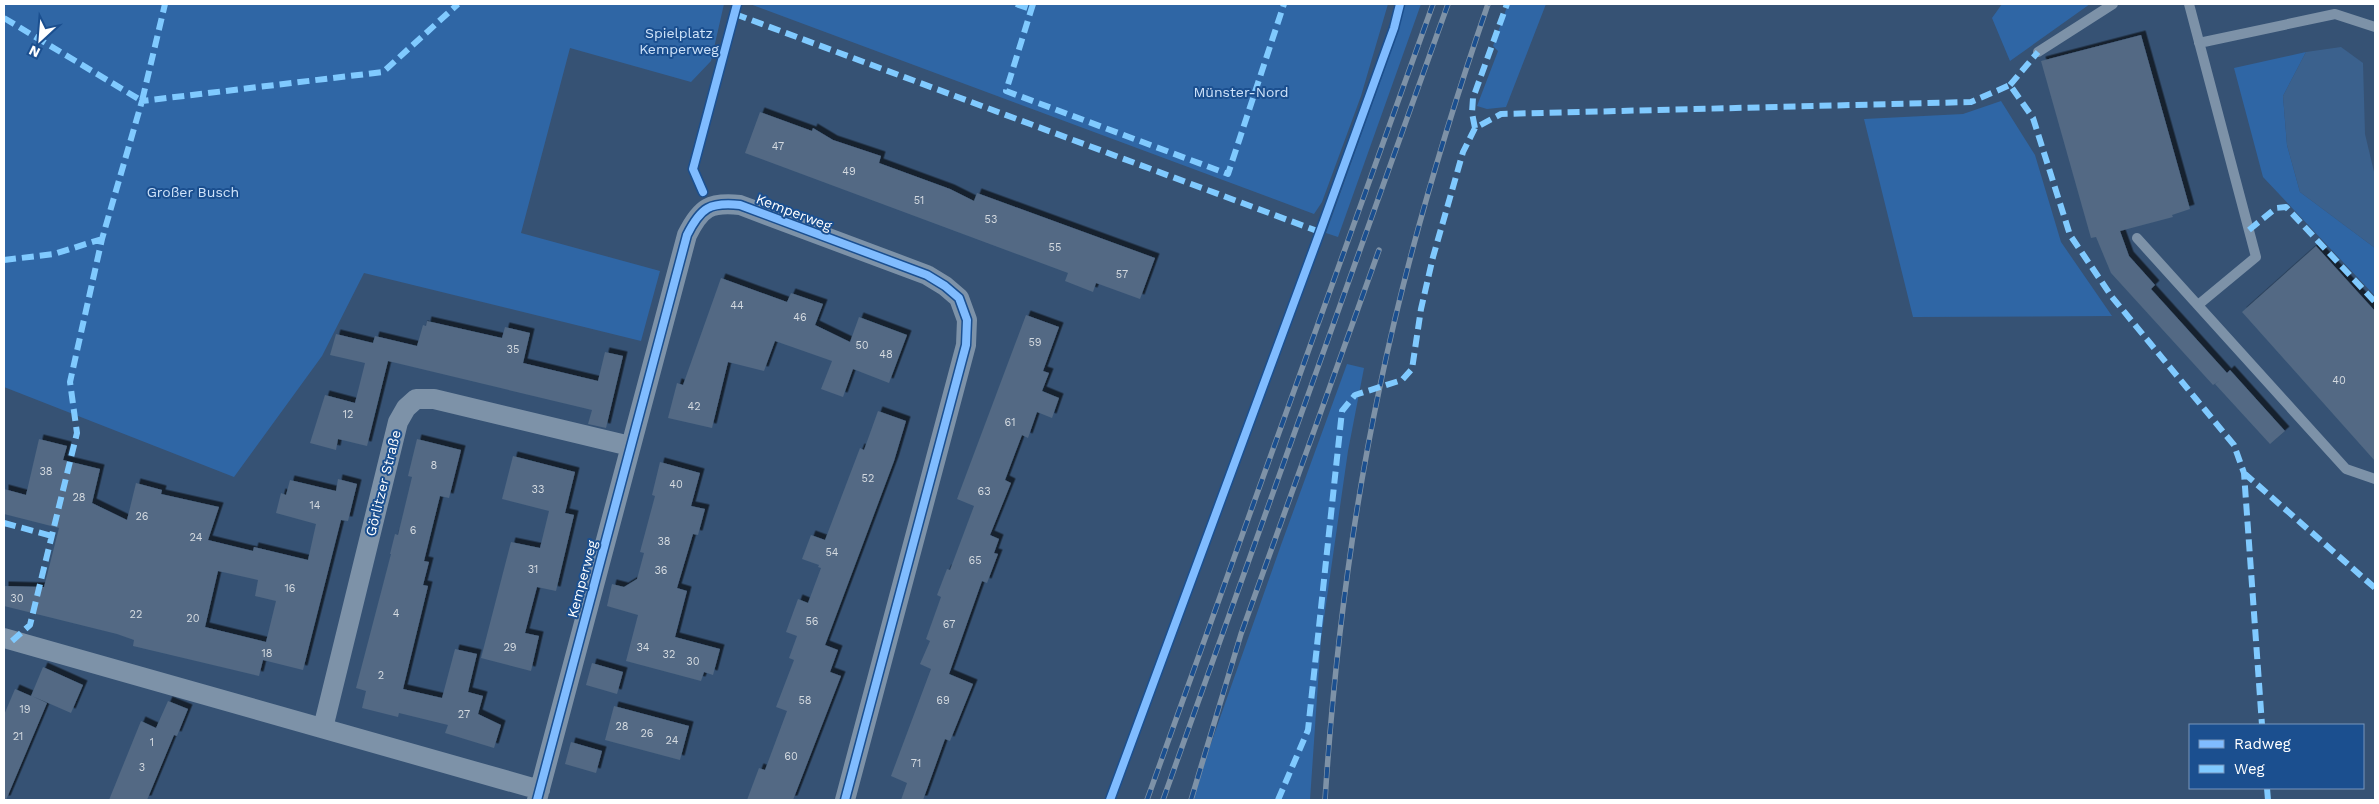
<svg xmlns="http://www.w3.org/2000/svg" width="2379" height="804" font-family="'Work Sans',sans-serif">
	<defs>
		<filter id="shadow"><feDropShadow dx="4.5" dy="-4.5" stdDeviation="0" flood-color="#0009"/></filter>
	</defs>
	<rect width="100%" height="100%" fill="#365274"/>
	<path fill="#2f66a5" d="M 4,4 L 724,4 L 711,61 L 691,82 L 570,48 L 521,233 L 660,271 L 641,341 L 364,273 L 322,356 L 234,477 L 4,387 Z
		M 750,4 L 1388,4 L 1361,96 L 1322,202 L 1314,214 Z
		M 1405,4 L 1421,4 L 1338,237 L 1326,233 L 1399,29 Z
		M 1508,4 L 1546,4 L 1506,107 L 1487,109 L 1477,106 L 1498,51 L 1493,46 Z
		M 2002,4 L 2090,4 L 2010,61 L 1992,18 Z
		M 2306,52 L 2283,96 L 2287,145 L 2300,192 L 2375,248 L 2375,296 L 2263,177 L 2234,68 Z
		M 2001,101 L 2035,155 L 2061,242 L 2112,316 L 1913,317 L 1864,119 L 1963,114 Z
		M 1347,364 L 1364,368 L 1348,451 L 1321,639 L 1310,800 L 1191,800 L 1281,545 Z"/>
	<path fill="#3b618d" d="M 2341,47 L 2363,63 L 2365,134 L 2375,176 L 2375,248 L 2300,192 L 2287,145 L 2283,96 L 2306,52 Z"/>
	<path fill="#526984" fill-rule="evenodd" filter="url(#shadow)" d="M 2141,35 L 2190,209 L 2172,215 L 2173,217 L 2120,231 L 2129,256 L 2155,285 L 2151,289 L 2227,373 L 2230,370 L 2285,431 L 2270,444 L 2215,384 L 2219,381 L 2213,385 L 2111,273 L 2096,237 L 2091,238 L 2041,61 Z
		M 760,112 L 812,131 L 813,128 L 833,140 L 881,156 L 879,163 L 950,189 L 974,201 L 977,193 L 1155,258 L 1140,299 L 1096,283 L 1093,292 L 1065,281 L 1068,273 L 745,153 Z
		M 2316,246 L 2375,311 L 2375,461 L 2242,312 Z
		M 721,278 L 787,302 L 791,293 L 823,304 L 815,325 L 850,342 L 859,317 L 907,335 L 889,383 L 853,369 L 843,397 L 821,389 L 832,361 L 775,341 L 764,371 L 728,362 L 712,428 L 668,418 L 677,383 L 683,385 Z
		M 1026,315 L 1059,327 L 1043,371 L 1049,373 L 1042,391 L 1059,398 L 1052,418 L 1037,412 L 1028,438 L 1022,435 L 1005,480 L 1011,483 L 990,535 L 999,539 L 994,553 L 998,554 L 987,583 L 982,581 L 949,674 L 973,684 L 950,741 L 945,739 L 923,800 L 901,800 L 907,783 L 891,776 L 931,669 L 920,664 L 930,641 L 926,639 L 941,597 L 937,595 L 947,569 L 950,570 L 974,506 L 957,499 Z
		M 427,321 L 502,338 L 505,327 L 530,333 L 523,363 L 598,381 L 605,352 L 623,356 L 606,428 L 588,424 L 592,410 L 388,361 L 367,446 L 338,439 L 336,450 L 310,443 L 325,395 L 355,403 L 365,363 L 330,355 L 336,334 L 373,343 L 375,336 L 417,346 L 423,325 L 426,326 Z
		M 878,411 L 906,421 L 894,461 L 825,645 L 838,650 L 830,672 L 841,676 L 793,800 L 747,800 L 759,768 L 765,770 L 787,711 L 776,707 L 794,660 L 789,658 L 797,636 L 786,632 L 798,599 L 808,603 L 821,568 L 818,567 L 819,565 L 802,559 L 811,535 L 825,540 L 860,448 L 864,450 Z
		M 39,439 L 67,446 L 63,460 L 100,469 L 92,503 L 127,520 L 136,483 L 162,490 L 161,494 L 219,507 L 208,540 L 253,551 L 254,547 L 308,560 L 316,524 L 276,513 L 281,493 L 286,495 L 290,480 L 336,491 L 338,479 L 357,484 L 348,521 L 341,520 L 303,670 L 263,660 L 259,676 L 133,646 L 134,640 L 117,634 L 4,606 L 4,586 L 44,587 L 59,528 L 4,514 L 4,489 L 26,495 ZM 218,571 L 258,580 L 255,596 L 276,601 L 266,642 L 205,627 Z
		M 417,439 L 461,450 L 449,498 L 440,496 L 424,561 L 429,562 L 423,585 L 428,586 L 403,689 L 442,698 L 455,649 L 477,654 L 468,692 L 483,696 L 478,714 L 501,725 L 494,748 L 445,733 L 448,725 L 399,713 L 398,717 L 362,708 L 366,691 L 356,688 L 391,554 L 390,554 L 395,534 L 398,535 L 412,477 L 408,476 Z
		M 513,456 L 575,472 L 565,513 L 574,515 L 556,591 L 537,587 L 525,633 L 539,636 L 531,671 L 481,658 L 511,542 L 540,548 L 549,511 L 502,499 Z
		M 660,462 L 700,473 L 691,506 L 705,509 L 698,535 L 693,534 L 677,588 L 687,591 L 675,637 L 720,649 L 713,675 L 704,672 L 701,681 L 626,661 L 638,615 L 607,606 L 612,584 L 624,587 L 637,579 L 644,553 L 640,552 L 655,496 L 652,495 Z
		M 592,663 L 623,672 L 617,694 L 586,685 Z
		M 43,667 L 83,685 L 71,713 L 32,696 L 47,703 L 6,800 L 4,800 L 4,715 L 15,689 L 31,696 Z
		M 168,701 L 188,709 L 177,736 L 174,735 L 147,800 L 109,800 L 141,721 L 156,728 Z
		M 614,706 L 689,726 L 680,760 L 605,740 Z
		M 571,742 L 602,751 L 596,773 L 565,764 Z"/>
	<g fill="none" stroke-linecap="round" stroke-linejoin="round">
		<path stroke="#7d92a8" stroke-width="10" d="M 2189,4 L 2256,257 L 2198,305
			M 2199,43 L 2335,14 L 2375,27
			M 2038,52 L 2113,4
			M 2137,238 L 2346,469 L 2375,479"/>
		<path stroke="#7d92a8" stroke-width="20" d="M 4,638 L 540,790
			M 323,728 L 398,422 L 406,408 L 416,399 L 434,399 L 630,446
			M 537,800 L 687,235 C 701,207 710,202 740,205 L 927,275 L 945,286 L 959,298 L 967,320 L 966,345 L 845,800"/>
		<g stroke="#7e92a7" stroke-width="5.5">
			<path id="rail" d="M 1147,800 L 1433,4
				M 1163,800 L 1448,4
				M 1191,800 L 1241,634 L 1379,250
				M 1325,800 C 1334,661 1351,522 1380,386 C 1407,256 1445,129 1488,4"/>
		</g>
		<use href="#rail" stroke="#1b4f8f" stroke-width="4" stroke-dasharray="11" stroke-linecap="butt"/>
		<path stroke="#80caff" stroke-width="6" stroke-dasharray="12 6" stroke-linecap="butt" d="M 1016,4 L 1031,9
			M 1033,4 L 1006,91 L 1228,174 L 1284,4
			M 735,14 L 1320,232
			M 4,18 L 142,101 L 165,4
			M 2010,85 L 2038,52
			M 1475,128 L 1472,113 L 1473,98 L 1507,4
			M 2249,230 L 2276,208 L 2286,207 L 2375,302
			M 4,260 L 54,254 L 102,239
			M 2244,473 L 2375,588
			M 4,523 L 52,536
			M 12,641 L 30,625 L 77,433 L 70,382 L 102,239 L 142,101 L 383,72 L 458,4
			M 2267,788 L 2268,800
			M 1278,800 L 1308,730 L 1342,411 L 1355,395 L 1402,380 L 1412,369 L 1421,309 L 1433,257 L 1463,152 L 1475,128 L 1501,114 L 1971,102 L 2010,85 L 2033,118 L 2070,235 L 2112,297 L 2234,445 L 2244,473 L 2262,725"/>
		<g stroke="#1b4f8f" stroke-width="11">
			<path id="cycleway" d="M 703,192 L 693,169 L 737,4
				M 537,800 L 687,235 C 701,207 710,202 740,205 L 927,275 L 945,286 L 959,298 L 967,320 L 966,345 L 845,800
				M 1110,800 L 1320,232 L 1394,28 L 1400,4"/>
		</g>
		<use href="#cycleway" stroke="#80bcff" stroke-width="8"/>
	</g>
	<g text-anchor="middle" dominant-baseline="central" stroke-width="4" stroke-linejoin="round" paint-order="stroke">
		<g font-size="11" fill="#d4dae0">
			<text x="778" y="146">47</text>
			<text x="849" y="171">49</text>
			<text x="919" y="200">51</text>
			<text x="991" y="219">53</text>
			<text x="1055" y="247">55</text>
			<text x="1122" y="274">57</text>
			<text x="737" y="305">44</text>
			<text x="800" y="317">46</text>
			<text x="1035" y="342">59</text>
			<text x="862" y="345">50</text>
			<text x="513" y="349">35</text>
			<text x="886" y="354">48</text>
			<text x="2339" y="380">40</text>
			<text x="694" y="406">42</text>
			<text x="348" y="414">12</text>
			<text x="1010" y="422">61</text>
			<text x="434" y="465">8</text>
			<text x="46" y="471">38</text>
			<text x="868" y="478">52</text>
			<text x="676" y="484">40</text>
			<text x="538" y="489">33</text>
			<text x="984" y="491">63</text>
			<text x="79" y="497">28</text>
			<text x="315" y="505">14</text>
			<text x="142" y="516">26</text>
			<text x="413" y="530">6</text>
			<text x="196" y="537">24</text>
			<text x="664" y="541">38</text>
			<text x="832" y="552">54</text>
			<text x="975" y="560">65</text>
			<text x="533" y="569">31</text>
			<text x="661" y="570">36</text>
			<text x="290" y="588">16</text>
			<text x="17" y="598">30</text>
			<text x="396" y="613">4</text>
			<text x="136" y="614">22</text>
			<text x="193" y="618">20</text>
			<text x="812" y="621">56</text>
			<text x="949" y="624">67</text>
			<text x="510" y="647">29</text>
			<text x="643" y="647">34</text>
			<text x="267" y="653">18</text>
			<text x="669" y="654">32</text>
			<text x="693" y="661">30</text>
			<text x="381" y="675">2</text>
			<text x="805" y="700">58</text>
			<text x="943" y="700">69</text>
			<text x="25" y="709">19</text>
			<text x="464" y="714">27</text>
			<text x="622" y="726">28</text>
			<text x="647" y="733">26</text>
			<text x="18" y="736">21</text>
			<text x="672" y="740">24</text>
			<text x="152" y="742">1</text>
			<text x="791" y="756">60</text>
			<text x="916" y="763">71</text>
			<text x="142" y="767">3</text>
		</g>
		<g font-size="14" fill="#cfe3fa" stroke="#1b4f8f">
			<text x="679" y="33">Spielplatz<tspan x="679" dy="16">Kemperweg</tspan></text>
			<text x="1241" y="92">Münster-Nord</text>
			<text x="193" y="192">Großer Busch</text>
		</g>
		<g font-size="14" fill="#fff" stroke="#1b4f8f">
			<text transform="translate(794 212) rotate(21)">Kemperweg</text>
			<text transform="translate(383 483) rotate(-76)">Görlitzer Straße</text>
			<text transform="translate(582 579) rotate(-75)">Kemperweg</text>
		</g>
	</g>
	<rect width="2379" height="804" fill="none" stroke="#ffffff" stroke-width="10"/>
	<rect x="2189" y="724" width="175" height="65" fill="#1b4f8f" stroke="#7695bc"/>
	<rect x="2199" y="740" width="25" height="8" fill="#80bcff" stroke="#7695bc"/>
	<text x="2234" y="749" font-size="15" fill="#ffffff">Radweg</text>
	<rect x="2199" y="765" width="25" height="8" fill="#80caff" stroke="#7695bc"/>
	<text x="2234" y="774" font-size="15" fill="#ffffff">Weg</text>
	<g transform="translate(40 40) rotate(206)" stroke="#1b4f8f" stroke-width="4" paint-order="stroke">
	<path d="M0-4L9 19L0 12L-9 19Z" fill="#ffffff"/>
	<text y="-8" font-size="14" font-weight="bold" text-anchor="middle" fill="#ffffff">N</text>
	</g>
</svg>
